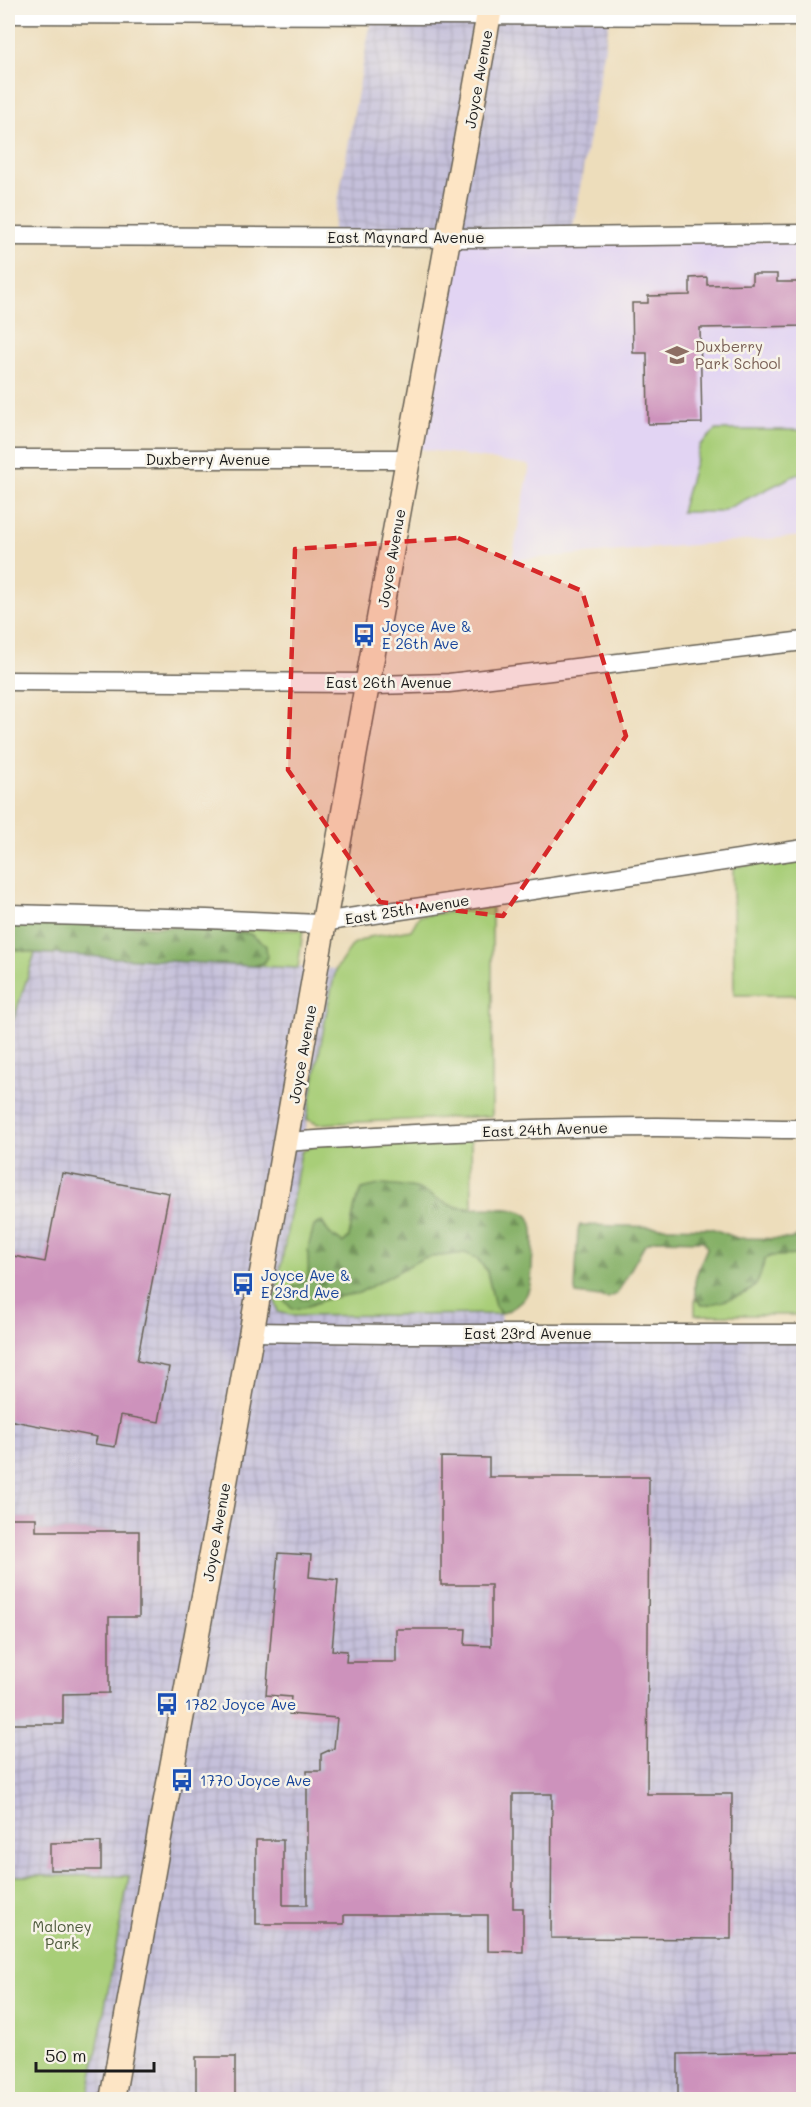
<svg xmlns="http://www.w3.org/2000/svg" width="811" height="2107" font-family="Mali,sans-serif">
	<defs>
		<pattern id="industrial-grid" width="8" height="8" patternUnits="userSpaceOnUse" patternTransform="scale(1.5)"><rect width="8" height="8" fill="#c5c0da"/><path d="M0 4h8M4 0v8" fill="none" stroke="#a9a4ba"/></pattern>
		<pattern id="forest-firs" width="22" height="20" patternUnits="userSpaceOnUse" patternTransform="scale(1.5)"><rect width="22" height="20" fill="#86b168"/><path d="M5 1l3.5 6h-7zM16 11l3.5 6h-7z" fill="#6d8f55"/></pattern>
	</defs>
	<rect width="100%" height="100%" fill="#f7f3e8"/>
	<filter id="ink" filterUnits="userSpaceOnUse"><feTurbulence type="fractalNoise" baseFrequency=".0167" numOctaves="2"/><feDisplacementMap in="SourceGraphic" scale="12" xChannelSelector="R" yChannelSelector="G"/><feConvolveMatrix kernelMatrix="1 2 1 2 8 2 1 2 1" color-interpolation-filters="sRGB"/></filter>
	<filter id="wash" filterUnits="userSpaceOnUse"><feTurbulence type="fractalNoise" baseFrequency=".008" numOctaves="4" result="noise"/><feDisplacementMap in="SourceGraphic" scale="24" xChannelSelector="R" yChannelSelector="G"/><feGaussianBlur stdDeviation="1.35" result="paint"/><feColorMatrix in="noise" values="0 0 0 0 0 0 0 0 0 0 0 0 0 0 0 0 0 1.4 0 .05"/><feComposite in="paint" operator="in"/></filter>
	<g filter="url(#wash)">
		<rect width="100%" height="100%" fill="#edddbb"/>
		<path fill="#e2d4f3" d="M 449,236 L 803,242 L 803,536 L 512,560 L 530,465 L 408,447 Z"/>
		<path fill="url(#industrial-grid)" d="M 372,15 L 610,18 L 571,238 L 332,234 Z
			M 35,953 L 336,969 L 328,1005 L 275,1299 L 278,1312 L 294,1316 L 501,1314 L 501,1332 L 803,1331 L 803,2099 L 88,2099 L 128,1876 L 8,1876 L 8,1037 Z"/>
		<path fill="#a8ce78" stroke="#62754a" stroke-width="1.5" d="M 716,430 L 801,430 L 803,436 L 803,468 L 802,472 L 720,512 L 681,512 L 700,445 Z
			M 803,856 L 803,995 L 734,995 L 733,867 Z
			M 492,907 L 492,1116 L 317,1124 L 307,1119 L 328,1005 L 336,969 L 353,944 L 369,937 L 411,930 L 419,916 Z
			M 224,929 L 303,930 L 298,968 L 253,966 L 264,963 L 267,958 L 266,946 L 250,934 Z
			M 8,948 L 35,953 L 8,1037 Z
			M 471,1135 L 472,1208 C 450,1208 435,1199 416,1188 L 355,1205 L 349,1237 L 343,1243 L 330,1234 L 322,1222 L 308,1250 L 310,1273 L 302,1284 L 303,1308 L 326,1299 L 359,1292 L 423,1258 L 465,1253 L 477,1258 L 487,1272 L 495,1306 L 501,1314 L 294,1316 L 278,1312 L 275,1300 L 301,1152 L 318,1143 Z
			M 803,1255 L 803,1315 L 695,1315 L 695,1298 L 702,1305 C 713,1305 748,1295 755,1286 C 760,1280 762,1267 765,1259 L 771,1256 Z
			M 8,1876 L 129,1876 L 88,2099 L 8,2099 Z"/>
		<path fill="url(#forest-firs)" stroke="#516642" stroke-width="1.5" d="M 8,922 L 224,929 L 250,934 L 266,946 L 267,958 L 264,963 L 253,966 L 35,953 L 8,948 Z
			M 383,1184 C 393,1185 405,1185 415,1188 C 431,1192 443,1206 461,1208 C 477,1210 517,1204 528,1216 C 537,1225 532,1256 532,1269 C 531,1295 524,1304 501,1314 L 495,1306 L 487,1271 L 477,1258 L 465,1253 L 423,1258 L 359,1293 L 326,1299 L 303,1308 L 292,1309 L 283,1299 L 289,1288 C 315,1281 307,1272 308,1251 C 309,1243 312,1234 314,1226 L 321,1222 L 330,1234 L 343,1243 L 349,1237 L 355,1205 L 362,1189 Z
			M 580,1225 L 711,1228 L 737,1238 L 791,1239 L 803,1233 L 803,1255 L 771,1256 L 765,1259 C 762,1267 760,1280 755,1286 C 748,1295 713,1305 702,1305 C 686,1289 700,1266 707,1248 L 704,1241 L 655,1240 L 645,1244 L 617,1294 L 608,1298 L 576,1294 L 575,1290 L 578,1230 Z"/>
		<g id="blocks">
			<path fill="#cd92bc" d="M 752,274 L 777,274 L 777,282 L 804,282 L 804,326 L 700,328 L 702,423 L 648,424 L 647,353 L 633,353 L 632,303 L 648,303 L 648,296 L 690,295 L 690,278 L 707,277 L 707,285 L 752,284 Z
				M 62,1173 L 169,1193 L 137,1361 L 169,1367 L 159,1422 L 121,1415 L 115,1447 L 95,1444 L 97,1437 L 8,1420 L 8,1285 L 13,1256 L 45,1262 Z
				M 441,1457 L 489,1458 L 489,1477 L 649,1477 L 647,1794 L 732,1794 L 731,1939 L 551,1938 L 552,1794 L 513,1794 L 513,1908 L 523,1908 L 523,1952 L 488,1951 L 488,1915 L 344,1915 L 344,1924 L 256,1924 L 256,1840 L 283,1840 L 283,1905 L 307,1905 L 307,1771 L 321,1771 L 321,1754 L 334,1748 L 337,1718 L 289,1714 L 291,1697 L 266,1695 L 278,1553 L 311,1555 L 309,1577 L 338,1580 L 332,1650 L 347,1651 L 346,1662 L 396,1662 L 396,1629 L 466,1629 L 465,1645 L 491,1646 L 491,1585 L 441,1585 Z
				M 8,1518 L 36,1518 L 36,1531 L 139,1531 L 139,1617 L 109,1617 L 109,1693 L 63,1694 L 63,1724 L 9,1724 Z
				M 101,1842 L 101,1870 L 50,1870 L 50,1843 Z
				M 804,2052 L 804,2100 L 678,2100 L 678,2054 Z
				M 196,2057 L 235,2057 L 235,2100 L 196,2100 Z"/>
		</g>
	</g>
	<g filter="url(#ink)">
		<use href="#blocks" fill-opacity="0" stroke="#656054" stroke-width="1.5"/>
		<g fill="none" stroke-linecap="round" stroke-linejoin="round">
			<g stroke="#656054" stroke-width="21">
				<path id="street" d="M 8,14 L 804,16
					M 8,236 L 484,238 L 804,234
					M 8,459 L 408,459
					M 8,681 L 362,683 L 374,685 L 449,683 L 804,641
					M 8,914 L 207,919 L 318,924 L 329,921 L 804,849
					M 286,1142 C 410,1133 533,1127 657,1127 C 706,1127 755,1129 804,1129
					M 252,1332 L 387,1334 L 804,1334"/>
			</g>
			<g stroke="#656054" stroke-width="27">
				<path id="secondary" d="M 112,2100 L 162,1821 L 221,1505 L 324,922 L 490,8"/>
			</g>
			<use href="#street" stroke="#fff" stroke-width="18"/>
			<use href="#secondary" stroke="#fde5c5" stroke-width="24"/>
		</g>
	</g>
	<path fill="#d62828" fill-opacity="0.2" stroke="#d62828" stroke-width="4.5" stroke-dasharray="12 8" stroke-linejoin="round" d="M 458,538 L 582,591 L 626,736 L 503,916 L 380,902 L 288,770 L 295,549 Z"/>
	<defs>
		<g id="school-bare" transform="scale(1.8)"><path d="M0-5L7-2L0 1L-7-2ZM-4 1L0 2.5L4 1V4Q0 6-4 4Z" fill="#8d6e63" stroke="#f7f3e8" stroke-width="2.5" paint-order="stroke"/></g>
		<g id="bus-bare" transform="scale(1.8)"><path d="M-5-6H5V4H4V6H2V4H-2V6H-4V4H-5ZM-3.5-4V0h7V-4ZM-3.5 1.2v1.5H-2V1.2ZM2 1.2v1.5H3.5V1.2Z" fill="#1a4fb4" stroke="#f7f3e8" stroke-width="2.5" paint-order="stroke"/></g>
	</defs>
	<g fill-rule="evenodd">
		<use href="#school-bare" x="677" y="355"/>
		<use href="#bus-bare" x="364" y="635"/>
		<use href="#bus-bare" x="243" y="1284"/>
		<use href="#bus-bare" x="167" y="1704"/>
		<use href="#bus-bare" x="182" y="1780"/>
	</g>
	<g text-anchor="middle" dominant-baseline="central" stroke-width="5" stroke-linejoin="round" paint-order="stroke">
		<g font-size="15" fill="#1c1c1c" stroke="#f7f3e8">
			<text transform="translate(478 79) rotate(-80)">Joyce Avenue</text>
			<text x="406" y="237">East Maynard Avenue</text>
			<text x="208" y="459">Duxberry Avenue</text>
			<text transform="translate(391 558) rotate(-80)">Joyce Avenue</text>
			<text x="389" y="682">East 26th Avenue</text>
			<text transform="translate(407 909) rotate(-9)">East 25th Avenue</text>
			<text transform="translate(302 1054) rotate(-80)">Joyce Avenue</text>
			<text transform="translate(545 1129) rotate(-2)">East 24th Avenue</text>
			<text x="528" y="1333">East 23rd Avenue</text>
			<text transform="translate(216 1532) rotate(-80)">Joyce Avenue</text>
		</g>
		<g font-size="15" fill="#785e54" stroke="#f7f3e8" text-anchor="start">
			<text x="695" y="346">Duxberry<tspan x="695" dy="17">Park School</tspan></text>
		</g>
		<g font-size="15" fill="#164399" stroke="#f7f3e8" text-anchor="start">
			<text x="382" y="626">Joyce Ave &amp;<tspan x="382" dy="17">E 26th Ave</tspan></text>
			<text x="261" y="1275">Joyce Ave &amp;<tspan x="261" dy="17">E 23rd Ave</tspan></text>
			<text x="185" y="1704">1782 Joyce Ave</text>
			<text x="200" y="1780">1770 Joyce Ave</text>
		</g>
		<g font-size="15" fill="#4d5a3c" stroke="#f7f3e8">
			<text x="62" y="1926">Maloney<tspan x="62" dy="17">Park</tspan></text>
		</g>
	</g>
	<rect width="811" height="2107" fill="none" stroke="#f7f3e8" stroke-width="30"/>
	<path d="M36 2062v9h118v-9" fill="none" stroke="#1c1c1c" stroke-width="3"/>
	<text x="45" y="2062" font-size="18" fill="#1c1c1c" stroke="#f7f3e8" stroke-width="4.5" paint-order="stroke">50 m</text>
</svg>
